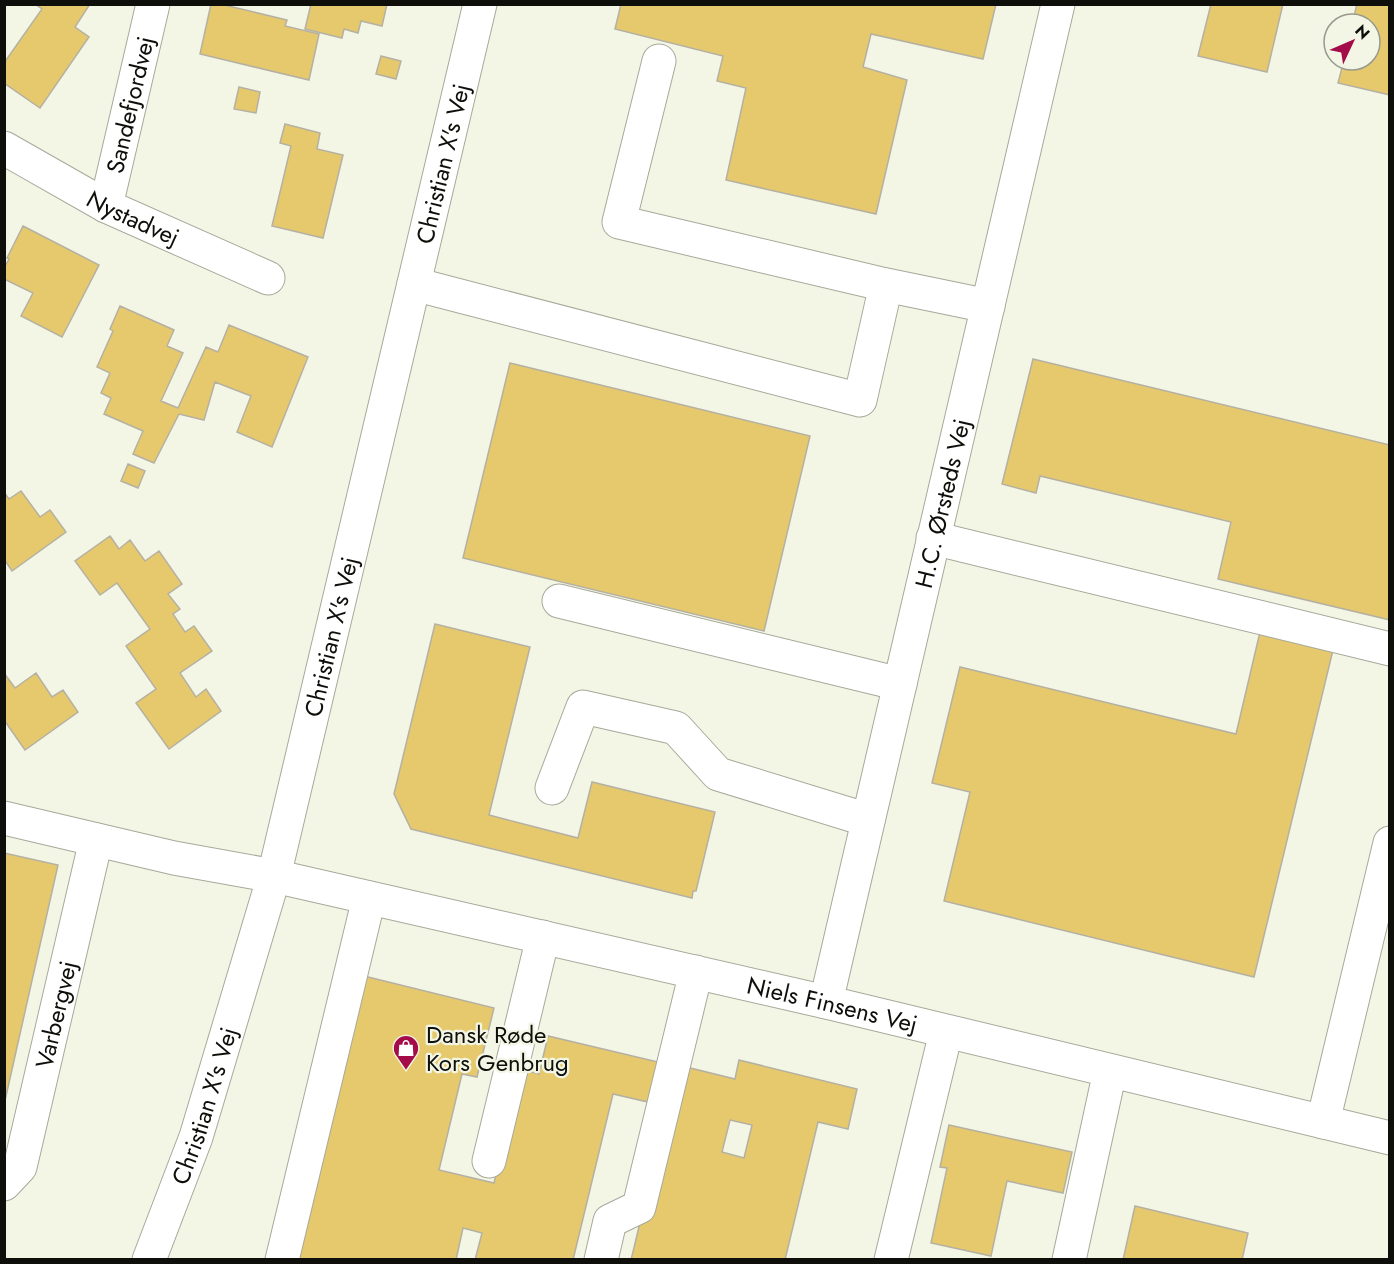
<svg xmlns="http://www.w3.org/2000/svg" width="1394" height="1264" font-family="Jost,sans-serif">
	<rect width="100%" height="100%" fill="#f3f5e5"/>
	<path fill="#e6c96d" stroke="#b5b1a2" stroke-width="1.5" fill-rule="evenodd" d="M 35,4 L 90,4 L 75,27 L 89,37 L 40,108 L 4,83 L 4,63 L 42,9 Z
		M 211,4 L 220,4 L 287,20 L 285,26 L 319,34 L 309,80 L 200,54 Z
		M 311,4 L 387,4 L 382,26 L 361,21 L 358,33 L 344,29 L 342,38 L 305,29 Z
		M 621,4 L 996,4 L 983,59 L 871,34 L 863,67 L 907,80 L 876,214 L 726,180 L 746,88 L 717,81 L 723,56 L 615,29 Z
		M 1211,4 L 1283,4 L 1267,72 L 1198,56 Z
		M 1357,4 L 1390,4 L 1390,95 L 1338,83 L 1344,60 L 1370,60 L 1370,24 L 1352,24 Z
		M 381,56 L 401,61 L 396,79 L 376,74 Z
		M 239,87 L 260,92 L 256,113 L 234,109 Z
		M 285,124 L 320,133 L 317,149 L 343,155 L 323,238 L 272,226 L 291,146 L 280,143 Z
		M 23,226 L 99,265 L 62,337 L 21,316 L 33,293 L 4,279 L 4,268 L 9,259 L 7,258 Z
		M 120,306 L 174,330 L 167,346 L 183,353 L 161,401 L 178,408 L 206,347 L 218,352 L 229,325 L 308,357 L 272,447 L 237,432 L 251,396 L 215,382 L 204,420 L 179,414 L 154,463 L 133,454 L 143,431 L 104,414 L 111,398 L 101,393 L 110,373 L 97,367 L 113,331 L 110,329 Z
		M 1033,359 L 1390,445 L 1390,620 L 1218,579 L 1231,522 L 1040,476 L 1036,493 L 1002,484 Z
		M 510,363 L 810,436 L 764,631 L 463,558 Z
		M 128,464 L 145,471 L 138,488 L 121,481 Z
		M 21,491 L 40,517 L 50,510 L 66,532 L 12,571 L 4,559 L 4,492 L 9,499 Z
		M 110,536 L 119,549 L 130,540 L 145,561 L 159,551 L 182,584 L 168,594 L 180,609 L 173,614 L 185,632 L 194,626 L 212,651 L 180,673 L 196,697 L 206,689 L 221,711 L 169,749 L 136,703 L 156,689 L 126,646 L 150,629 L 117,583 L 100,595 L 75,561 Z
		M 435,624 L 530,647 L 489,815 L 578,838 L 592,782 L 715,812 L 696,891 L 693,891 L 692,898 L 411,829 L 394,794 Z
		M 1260,632 L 1333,650 L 1254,977 L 944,901 L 970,792 L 932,783 L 960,667 L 1236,734 Z
		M 4,673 L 15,688 L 36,673 L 52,697 L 63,690 L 78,712 L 25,750 L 4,720 Z
		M 4,853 L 58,865 L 4,1105 Z
		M 364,976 L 494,1008 L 477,1077 L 462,1074 L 439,1170 L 494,1183 L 521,1069 L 539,1074 L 548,1036 L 658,1062 L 648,1102 L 613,1094 L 573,1260 L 475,1260 L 482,1233 L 463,1228 L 456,1260 L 296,1260 Z
		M 739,1060 L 857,1089 L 848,1129 L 818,1122 L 785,1260 L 631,1260 L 678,1065 L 735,1079 ZM 730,1120 L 752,1125 L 744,1158 L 722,1152 Z
		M 949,1125 L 1072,1152 L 1063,1193 L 1007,1181 L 991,1256 L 931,1243 L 947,1168 L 940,1167 Z
		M 1135,1206 L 1248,1233 L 1242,1260 L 1123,1260 Z"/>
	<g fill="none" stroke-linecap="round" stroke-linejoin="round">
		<g stroke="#a7a99a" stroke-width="35">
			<g id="minor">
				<path d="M 659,61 L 619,222 L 886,285 L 988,306"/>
				<path id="s1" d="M 4,148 L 106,206 L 268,278"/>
				<path id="s2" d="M 106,206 L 153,4"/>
				<path d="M 414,284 L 860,400 L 886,285"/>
				<path d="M 933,538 L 1390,649"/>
				<path d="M 559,601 L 900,684"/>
				<path d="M 552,788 L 583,707 L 676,728 L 718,774 L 868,820"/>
				<path id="s3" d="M 4,818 L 174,858 L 274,876 L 826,1002 L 1390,1138"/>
				<path id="s4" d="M 826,1002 L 1058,4"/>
				<path d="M 1323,1122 L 1390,843"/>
				<path d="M 489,1161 L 543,937"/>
				<path id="s5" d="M 4,1184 L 20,1167 L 96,840"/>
				<path id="s6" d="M 149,1260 L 196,1137 L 274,876 L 480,4"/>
				<path d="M 282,1260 L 369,898"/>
				<path d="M 601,1260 L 610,1221 L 639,1207 L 696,972"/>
				<path d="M 891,1260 L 946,1032"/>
				<path d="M 1069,1260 L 1110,1071"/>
			</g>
		</g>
		<use href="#minor" stroke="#fff" stroke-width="33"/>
	</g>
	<defs>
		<g id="shop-pin" transform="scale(1.35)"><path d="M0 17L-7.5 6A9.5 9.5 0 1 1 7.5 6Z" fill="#a30c48" stroke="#f3f5e5"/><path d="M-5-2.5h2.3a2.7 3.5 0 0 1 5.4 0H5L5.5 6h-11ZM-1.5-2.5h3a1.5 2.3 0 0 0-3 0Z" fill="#fff"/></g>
	</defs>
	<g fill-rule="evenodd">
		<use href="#shop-pin" x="406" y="1048"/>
	</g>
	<g text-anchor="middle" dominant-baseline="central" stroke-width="4.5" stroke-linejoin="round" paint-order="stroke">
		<g font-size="24" fill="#0e0f0a" stroke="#f3f5e5">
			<text stroke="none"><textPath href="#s2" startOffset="104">Sandefjordvej</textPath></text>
			<text stroke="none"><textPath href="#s6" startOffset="1136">Christian X's Vej</textPath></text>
			<text stroke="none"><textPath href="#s1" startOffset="147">Nystadvej</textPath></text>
			<text stroke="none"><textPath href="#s4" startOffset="512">H.C. Ørsteds Vej</textPath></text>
			<text stroke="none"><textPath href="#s6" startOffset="650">Christian X's Vej</textPath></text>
			<text stroke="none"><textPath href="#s3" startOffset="849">Niels Finsens Vej</textPath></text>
			<text stroke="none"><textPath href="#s5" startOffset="180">Varbergvej</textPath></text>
			<text stroke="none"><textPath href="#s6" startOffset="164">Christian X's Vej</textPath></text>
		</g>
		<g font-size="24" fill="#0e0f0a" stroke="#f3f5e5" text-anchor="start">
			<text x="426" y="1034">Dansk Røde<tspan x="426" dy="28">Kors Genbrug</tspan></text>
		</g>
	</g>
	<rect width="1394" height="1264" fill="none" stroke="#0e0f0a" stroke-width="12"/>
	<g transform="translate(1352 42) rotate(46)"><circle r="28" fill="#f3f5e5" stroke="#97998d" stroke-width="1.5"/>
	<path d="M0-4.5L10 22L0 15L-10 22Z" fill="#a30c48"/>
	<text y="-9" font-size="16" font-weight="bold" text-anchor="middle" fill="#0e0f0a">N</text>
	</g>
</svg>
